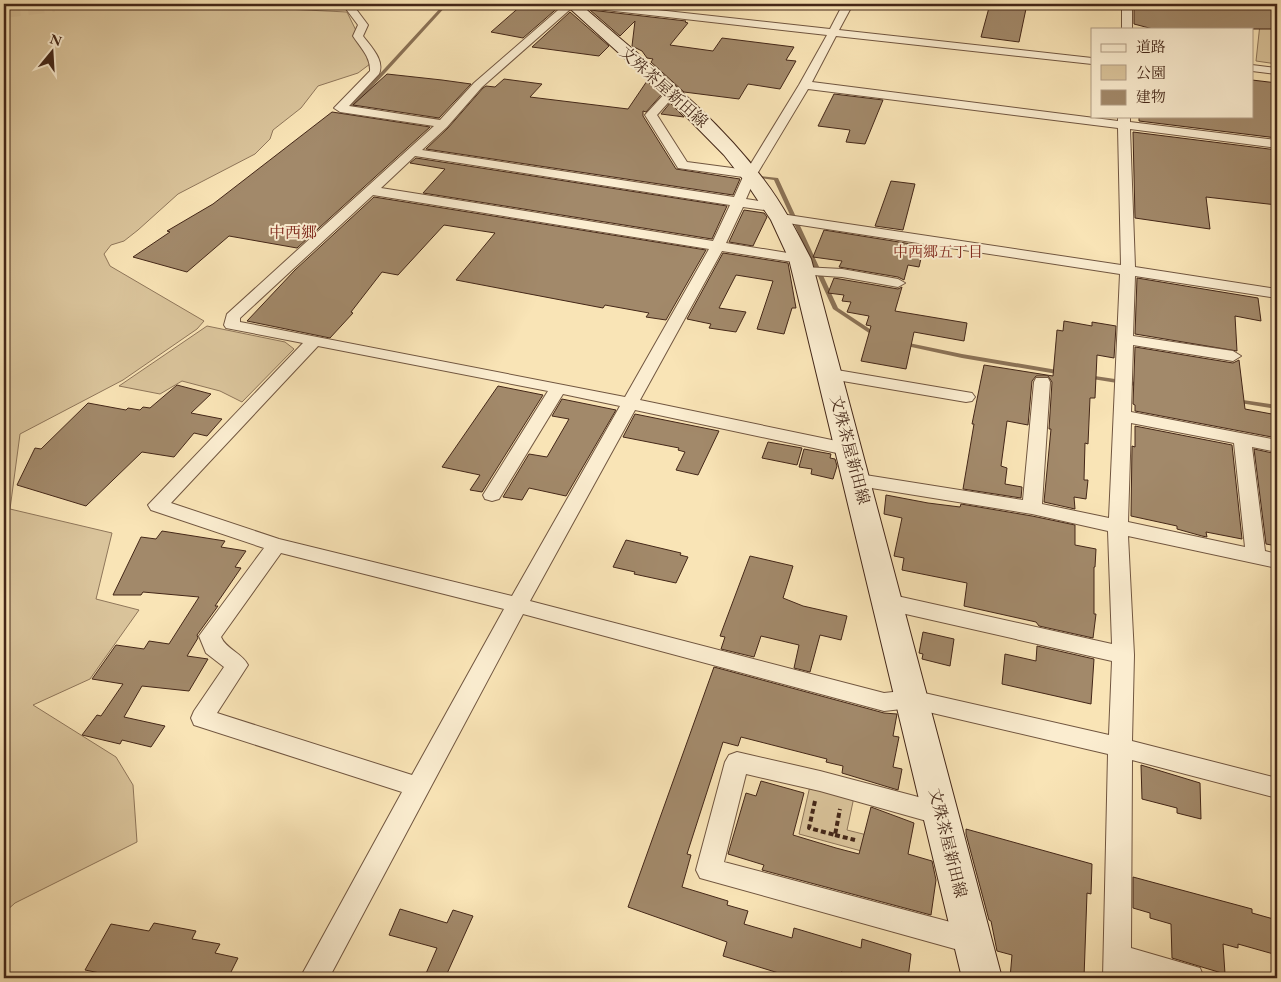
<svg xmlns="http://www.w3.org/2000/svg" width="1281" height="982" font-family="'EB Garamond','Noto Serif JP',serif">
	<rect width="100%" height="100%" fill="#f9e4b6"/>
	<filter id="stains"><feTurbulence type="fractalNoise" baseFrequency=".004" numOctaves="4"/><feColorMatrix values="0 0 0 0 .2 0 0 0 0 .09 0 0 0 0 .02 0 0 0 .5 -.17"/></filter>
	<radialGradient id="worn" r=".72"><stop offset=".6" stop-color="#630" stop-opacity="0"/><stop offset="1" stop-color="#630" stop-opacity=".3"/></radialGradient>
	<path fill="#dac49b" stroke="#8f765a" d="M 4,4 L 182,4 L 347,12 L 368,55 L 370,64 L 358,73 L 318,86 L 301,108 L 273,130 L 270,139 L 255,154 L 178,194 L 138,230 L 124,241 L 111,245 L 104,254 L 110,266 L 204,321 L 197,329 L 123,380 L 20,434 L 10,509 L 112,533 L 96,599 L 139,610 L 90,679 L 33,705 L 116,757 L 133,785 L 137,842 L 15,903 L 4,913 Z
		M 1267,23 L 1277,24 L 1277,64 L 1256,61 L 1260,24 Z
		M 207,326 L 285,342 L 294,349 L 242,402 L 220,391 L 182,381 L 160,394 L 119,386 Z
		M 810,786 L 854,797 L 847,830 L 867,835 L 865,852 L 799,834 Z"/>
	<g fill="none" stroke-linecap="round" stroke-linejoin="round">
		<path fill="#8b7256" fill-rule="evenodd" d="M 444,4 L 448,4 L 355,106 L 362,107 L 362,109 L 350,108 L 350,106 Z
			M 420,116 L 449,120 L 451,121 L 449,122 L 422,118 L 420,117 Z
			M 752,175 L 778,178 L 838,308 L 879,335 L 879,337 L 875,337 L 833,309 L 774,180 L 754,177 L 752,177 Z
			M 904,342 L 962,354 L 1063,371 L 1066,373 L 1063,375 L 962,358 L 902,345 L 901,344 Z
			M 1088,375 L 1142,383 L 1145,385 L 1142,387 L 1086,378 L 1085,377 Z
			M 1236,399 L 1277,405 L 1277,409 L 1234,402 L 1233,401 L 1234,400 Z"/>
	</g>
	<path fill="#a2896a" stroke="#442718" d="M 523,4 L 561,5 L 523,38 L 491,32 Z
		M 990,4 L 1027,4 L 1019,42 L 981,37 Z
		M 1134,4 L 1277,4 L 1277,29 L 1153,29 L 1134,24 Z
		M 590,10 L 686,21 L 685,22 L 688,23 L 670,45 L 713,51 L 722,38 L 794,47 L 786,60 L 796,61 L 780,89 L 748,84 L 739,99 L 684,92 L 651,62 L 653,59 L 647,58 L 642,51 L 632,46 L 635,21 L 620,36 Z
		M 570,12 L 609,46 L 599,56 L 532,47 Z
		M 387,74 L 442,80 L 471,84 L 439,118 L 353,105 Z
		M 504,79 L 542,84 L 530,97 L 628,109 L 647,81 L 662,94 L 646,112 L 643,111 L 643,116 L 676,169 L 740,179 L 733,195 L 426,149 L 448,128 L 483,88 L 486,86 L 495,87 Z
		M 1252,80 L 1277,83 L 1277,138 L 1139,121 L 1139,116 L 1252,116 Z
		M 834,94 L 883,100 L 865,144 L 846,142 L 850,130 L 818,126 Z
		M 670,103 L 684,117 L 661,114 Z
		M 332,112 L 430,127 L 297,248 L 229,236 L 187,272 L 133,257 L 170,232 L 167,231 L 213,204 Z
		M 1133,132 L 1277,150 L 1277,205 L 1206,197 L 1210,229 L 1135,218 Z
		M 416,158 L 727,206 L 712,239 L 423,193 L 445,169 L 410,163 Z
		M 891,181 L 915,184 L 903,230 L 875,226 Z
		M 374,197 L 706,250 L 666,320 L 646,317 L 649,313 L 605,305 L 603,308 L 456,280 L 495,233 L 444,225 L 398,275 L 382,272 L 351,312 L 353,313 L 330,338 L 247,321 L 295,270 Z
		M 744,210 L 764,213 L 767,217 L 753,246 L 729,242 Z
		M 824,230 L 924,246 L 919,267 L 908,265 L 904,280 L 898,277 L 839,267 L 842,261 L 813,257 Z
		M 723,253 L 788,263 L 796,308 L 792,308 L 784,334 L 757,329 L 773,281 L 736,275 L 719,308 L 746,312 L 736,332 L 709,328 L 711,324 L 687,319 Z
		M 834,278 L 898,289 L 902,287 L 895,311 L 967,323 L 964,341 L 914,332 L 906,369 L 861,361 L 871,326 L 866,325 L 869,316 L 847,312 L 851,302 L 842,301 L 844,295 L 828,293 Z
		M 1137,278 L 1258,298 L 1261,321 L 1235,316 L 1237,351 L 1135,334 Z
		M 1064,321 L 1092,326 L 1092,322 L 1116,326 L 1114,358 L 1097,355 L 1095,398 L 1090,398 L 1088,444 L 1085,443 L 1084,480 L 1088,480 L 1086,499 L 1074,497 L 1075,509 L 1044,502 L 1051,429 L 1049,429 L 1052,382 L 1048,376 L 1036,376 L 1032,381 L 1028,425 L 1007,421 L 1001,466 L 1007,468 L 1005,484 L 1022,487 L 1021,498 L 963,489 L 974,424 L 972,424 L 984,365 L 1053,376 L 1057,330 L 1063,331 Z
		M 1135,347 L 1233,363 L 1239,360 L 1245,409 L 1277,415 L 1277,438 L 1135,411 L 1135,405 L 1133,404 Z
		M 177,385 L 211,394 L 191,413 L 222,419 L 207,436 L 194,433 L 174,457 L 142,452 L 86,506 L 17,485 L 35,448 L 41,449 L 88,403 L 126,410 L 128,408 L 140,410 L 143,407 L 150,408 Z
		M 498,386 L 543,395 L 482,492 L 470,490 L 480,475 L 442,467 Z
		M 562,399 L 616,410 L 566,496 L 529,488 L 522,500 L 503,497 L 529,454 L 547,457 L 569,419 L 552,416 Z
		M 635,414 L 719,431 L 698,475 L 676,470 L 685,452 L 678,450 L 679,448 L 623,437 Z
		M 1135,426 L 1232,445 L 1242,539 L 1206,532 L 1207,537 L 1202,536 L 1177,529 L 1177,526 L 1131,516 L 1132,446 L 1135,447 Z
		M 768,442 L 802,448 L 797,465 L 762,458 Z
		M 804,449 L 831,454 L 830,458 L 835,459 L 837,466 L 833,479 L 811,474 L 812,469 L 799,467 Z
		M 1254,449 L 1277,454 L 1277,546 L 1266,544 Z
		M 886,495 L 928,503 L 960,507 L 961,504 L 1032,516 L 1075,525 L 1075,545 L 1096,549 L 1095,567 L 1094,567 L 1094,614 L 1096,614 L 1093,638 L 1039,626 L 1036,622 L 964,606 L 967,583 L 902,570 L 904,558 L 894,556 L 902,518 L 884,514 Z
		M 162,531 L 225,541 L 221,547 L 246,551 L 235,567 L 241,568 L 215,606 L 218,606 L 197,635 L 198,638 L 187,656 L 208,659 L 189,691 L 142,686 L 124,717 L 165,726 L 151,747 L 122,740 L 120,744 L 82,735 L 97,715 L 101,716 L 123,684 L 92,679 L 116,645 L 144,649 L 149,641 L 169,644 L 199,597 L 143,592 L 141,595 L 113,595 L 141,537 L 156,539 Z
		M 626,540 L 681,553 L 680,555 L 688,557 L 676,583 L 634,574 L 635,572 L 613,567 Z
		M 750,556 L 793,566 L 783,598 L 803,606 L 847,616 L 841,640 L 820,635 L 810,672 L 794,668 L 799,645 L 761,636 L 754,657 L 721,649 L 725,637 L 720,636 Z
		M 923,632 L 954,639 L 950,666 L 922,659 L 923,654 L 919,653 Z
		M 1037,646 L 1094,659 L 1091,704 L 1002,684 L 1005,654 L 1036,661 Z
		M 714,667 L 884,713 L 897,714 L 893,736 L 899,737 L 893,767 L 902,769 L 898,790 L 842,773 L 843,766 L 826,762 L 827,759 L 741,737 L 738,746 L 723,742 L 687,854 L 691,855 L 682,887 L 728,901 L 727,905 L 748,911 L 744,924 L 792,938 L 794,928 L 861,948 L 862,939 L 911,954 L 908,978 L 862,978 L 841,972 L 840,978 L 795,978 L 723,956 L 727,942 L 628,907 Z
		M 1141,765 L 1200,783 L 1201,819 L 1177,813 L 1177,808 L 1142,799 Z
		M 761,781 L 804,793 L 793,835 L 836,848 L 859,854 L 871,807 L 914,823 L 908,854 L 932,861 L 936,880 L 931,915 L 762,870 L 764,865 L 728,854 L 746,793 L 756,796 Z
		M 966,829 L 1092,864 L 1091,894 L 1087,893 L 1084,978 L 1010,978 L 1012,955 L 997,951 L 991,921 L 989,920 L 966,834 Z
		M 1133,877 L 1252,909 L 1252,913 L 1277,920 L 1277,955 L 1238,944 L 1238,948 L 1223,944 L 1225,974 L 1172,958 L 1171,924 L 1150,918 L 1150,913 L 1133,908 Z
		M 400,909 L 447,923 L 453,910 L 473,916 L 445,978 L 424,978 L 437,948 L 389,935 Z
		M 154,923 L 196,931 L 192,939 L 220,944 L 215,953 L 238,958 L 228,978 L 125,978 L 85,970 L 111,924 L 149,931 Z"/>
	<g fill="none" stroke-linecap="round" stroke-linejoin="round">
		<path stroke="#d5be96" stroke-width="16" stroke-dasharray="16 8" stroke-linecap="butt" d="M 4,10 L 54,4"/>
		<g stroke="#715640" stroke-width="2">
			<path id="minor" d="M 350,4 L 360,4 L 356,9 L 368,25 L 363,36 C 371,47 385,60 379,74 L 349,106 L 440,120 L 474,83 L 565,4 L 603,4 L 830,29 L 843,4 L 853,4 L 839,30 L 1092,58 L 1092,64 L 836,36 L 812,82 L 1118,121 L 1118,116 L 1130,116 L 1130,122 L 1277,140 L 1277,148 L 1130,129 L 1135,267 L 1277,289 L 1277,298 L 1135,276 L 1133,336 L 1233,351 L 1241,356 L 1233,361 L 1133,345 L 1131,412 L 1277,440 L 1277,452 L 1252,447 L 1265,551 L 1277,554 L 1277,568 L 1128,536 L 1134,655 L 1132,741 L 1277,778 L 1277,798 L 1132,760 L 1131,948 L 1200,968 L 1204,978 L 1142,978 L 1131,975 L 1131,978 L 1103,978 L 1108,754 L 911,708 L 884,711 L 523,614 L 329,978 L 300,978 L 402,792 L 194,725 L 191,718 L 194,711 L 224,667 L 206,653 L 199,636 L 264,548 L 151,510 L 148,505 L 303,343 L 226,328 L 224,325 L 227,314 L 434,126 L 340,112 L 334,108 L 370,71 C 371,57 360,47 353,36 L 358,25 L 346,9 ZM 575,5 L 579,7 L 827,35 L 799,85 L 747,170 L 687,162 L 657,115 L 675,95 L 675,91 L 667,91 L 645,115 L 678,168 L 743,177 L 734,197 L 422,150 L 447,127 L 482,87 ZM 808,89 L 1118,128 L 1121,265 L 781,214 L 774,218 L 781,222 L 1120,274 L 1109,518 L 1042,504 L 1050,382 L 1048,378 L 1036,378 L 1034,382 L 1023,500 L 859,474 L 852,476 L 850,480 L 852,484 L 859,486 L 1032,514 L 1108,531 L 1112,644 L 888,594 L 881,597 L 878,602 L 881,607 L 888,610 L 1112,661 L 1109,735 L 911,690 L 884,693 L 530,601 L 635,410 L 851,456 L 857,454 L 860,450 L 857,446 L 851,444 L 640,400 L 722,251 L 800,263 L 807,259 L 800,255 L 726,243 L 743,207 L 772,211 L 779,207 L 772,203 L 746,199 L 757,174 ZM 415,156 L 730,205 L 713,241 L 381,188 ZM 373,195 L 709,249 L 625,397 L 240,322 L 240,318 ZM 318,346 L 548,391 L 483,495 L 485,499 L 492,501 L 499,499 L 563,394 L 620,406 L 512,596 L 279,539 L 171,503 ZM 1131,423 L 1234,443 L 1245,547 L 1128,522 ZM 281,553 L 504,609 L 412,775 L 217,713 L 248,665 C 242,653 226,649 221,637 Z
				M 1122,4 L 1132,4 L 1132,29 L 1122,29 Z
				M 1252,65 L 1277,68 L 1277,74 L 1252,71 Z
				M 803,267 L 842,269 L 898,279 L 905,283 L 898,287 L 842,277 L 798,274 L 796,271 Z
				M 831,369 L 966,392 L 972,393 L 975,397 L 972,401 L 966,402 L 825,378 L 823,374 L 825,370 Z
				M 737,752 L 820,771 L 941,803 L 950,806 L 953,814 L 950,822 L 941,825 L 820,791 L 746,774 L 724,862 L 973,928 L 983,932 L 987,941 L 983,950 L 973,954 L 700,878 L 696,870 L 725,762 L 729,755 Z"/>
		</g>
		<g stroke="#442718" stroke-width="2">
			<path id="secondary" d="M 565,4 L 580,4 C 644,60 713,112 764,180 C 783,205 797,232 811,259 L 1002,978 L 962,978 L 789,259 L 771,220 L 749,187 L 724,155 L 663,93 Z"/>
		</g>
		<path stroke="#442718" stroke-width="4" stroke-dasharray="5 3" stroke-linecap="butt" d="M 815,801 L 809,828 L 835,835 L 840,809
			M 835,835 L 855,840"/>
		<use href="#minor" fill="#fbedd0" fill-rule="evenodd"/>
		<use href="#secondary" fill="#fbedd0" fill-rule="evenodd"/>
	</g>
	<g text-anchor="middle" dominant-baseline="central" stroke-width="4" stroke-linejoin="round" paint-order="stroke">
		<g font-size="15" fill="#7a1f14" stroke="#fbedd0">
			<text x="938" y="251">中西郷五丁目</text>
		</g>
		<g font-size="16" fill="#442718" stroke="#fbedd0">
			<text transform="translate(664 87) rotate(42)">文殊茶屋新田線</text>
			<text transform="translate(850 450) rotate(75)">文殊茶屋新田線</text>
			<text transform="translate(948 843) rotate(76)">文殊茶屋新田線</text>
		</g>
		<g font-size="16" fill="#7a1f14" stroke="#fbedd0">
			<text x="293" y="232">中西郷</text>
		</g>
	</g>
	<rect width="1281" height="982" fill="none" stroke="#f9e4b6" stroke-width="20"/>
	<rect x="5" y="5" width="1271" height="972" fill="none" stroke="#442718" stroke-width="2.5"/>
	<rect x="10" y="10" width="1261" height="962" fill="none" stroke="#442718"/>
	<rect x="1091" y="28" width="162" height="90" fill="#fbedd0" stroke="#b29e86"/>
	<rect x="1101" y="44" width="25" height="8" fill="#fbedd0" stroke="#b29e86"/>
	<text x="1136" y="52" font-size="15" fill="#442718">道路</text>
	<rect x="1101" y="65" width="25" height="15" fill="#dac49b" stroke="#b29e86"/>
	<text x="1136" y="78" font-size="15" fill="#442718">公園</text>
	<rect x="1101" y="90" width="25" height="15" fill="#a2896a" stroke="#b29e86"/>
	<text x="1136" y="102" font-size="15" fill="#442718">建物</text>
	<g transform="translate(52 52) rotate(18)" stroke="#fbedd0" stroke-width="4" paint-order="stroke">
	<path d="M0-4L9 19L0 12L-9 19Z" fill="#442718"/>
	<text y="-8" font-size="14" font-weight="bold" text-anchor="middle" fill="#442718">N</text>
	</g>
	<rect width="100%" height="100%" filter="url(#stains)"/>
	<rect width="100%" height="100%" fill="url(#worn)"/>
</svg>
